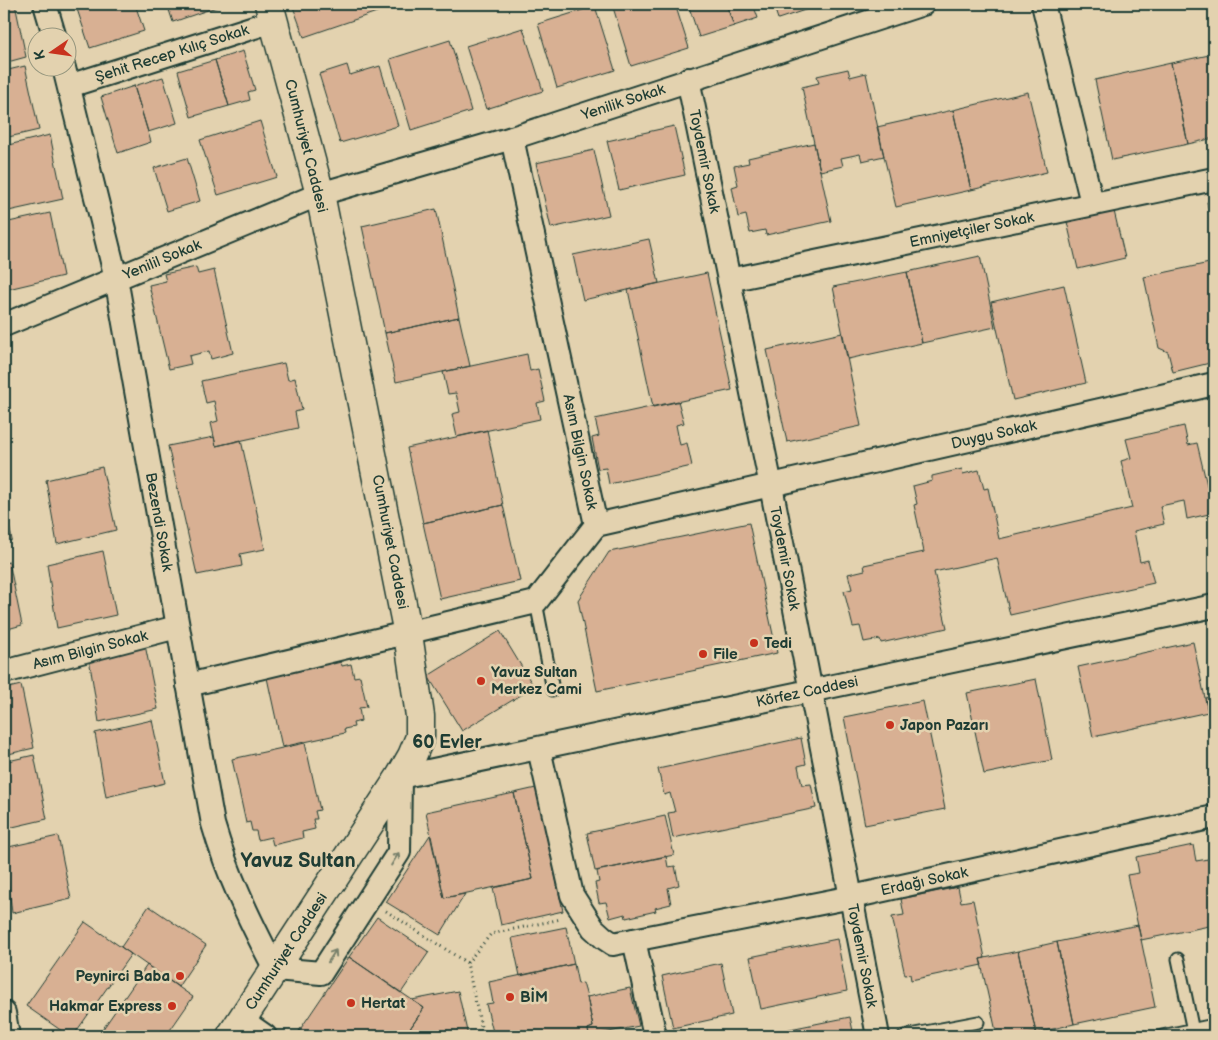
<svg xmlns="http://www.w3.org/2000/svg" width="1218" height="1040" font-family="'Balsamiq Sans',sans-serif">
	<rect width="100%" height="100%" fill="#e3d2af"/>
	<filter id="ink" filterUnits="userSpaceOnUse"><feTurbulence type="fractalNoise" baseFrequency=".02" numOctaves="2"/><feDisplacementMap in="SourceGraphic" scale="10" xChannelSelector="R" yChannelSelector="G"/><feConvolveMatrix kernelMatrix="1 2 1 2 8 2 1 2 1" color-interpolation-filters="sRGB"/></filter>
	<g filter="url(#ink)">
		<path fill="#d8b093" stroke="#1f3d34" d="M 4,4 L 15,4 L 26,57 L 4,63 Z
			M 94,4 L 135,4 L 144,31 L 90,48 L 77,9 Z
			M 167,4 L 225,4 L 173,22 Z
			M 292,4 L 400,4 L 304,37 Z
			M 612,4 L 675,4 L 689,48 L 631,66 Z
			M 688,4 L 726,4 L 734,26 L 699,37 Z
			M 726,4 L 753,4 L 758,18 L 734,26 Z
			M 773,4 L 809,4 L 811,8 L 778,19 Z
			M 595,6 L 615,70 L 557,88 L 538,24 Z
			M 523,28 L 543,91 L 486,109 L 466,46 Z
			M 450,40 L 471,111 L 411,130 L 390,59 Z
			M 243,51 L 255,90 L 248,92 L 250,100 L 229,106 L 215,60 Z
			M 1214,54 L 1214,138 L 1188,144 L 1171,63 Z
			M 215,60 L 229,106 L 191,117 L 178,71 Z
			M 1171,63 L 1188,144 L 1112,160 L 1095,80 Z
			M 347,65 L 350,75 L 380,66 L 398,126 L 340,143 L 319,74 Z
			M 25,66 L 39,130 L 4,138 L 4,71 Z
			M 848,69 L 850,77 L 866,73 L 884,156 L 862,161 L 860,154 L 841,158 L 843,166 L 820,171 L 802,87 L 819,83 L 817,76 Z
			M 163,77 L 177,123 L 148,132 L 134,86 Z
			M 134,86 L 151,142 L 118,153 L 101,97 Z
			M 1028,92 L 1047,172 L 971,190 L 953,110 Z
			M 953,110 L 971,190 L 896,207 L 877,127 Z
			M 260,121 L 277,177 L 218,195 L 200,140 Z
			M 674,126 L 685,175 L 619,190 L 607,141 Z
			M 50,135 L 63,199 L 4,212 L 4,146 Z
			M 814,143 L 831,221 L 766,235 L 765,230 L 750,233 L 746,215 L 738,217 L 732,187 L 738,185 L 734,166 L 749,163 L 748,158 Z
			M 594,150 L 609,215 L 551,228 L 536,163 Z
			M 187,158 L 200,201 L 167,211 L 154,168 Z
			M 1214,200 L 1214,227 L 1212,227 L 1207,202 Z
			M 436,209 L 459,317 L 385,333 L 362,226 Z
			M 1114,211 L 1125,258 L 1078,269 L 1067,222 Z
			M 50,213 L 63,276 L 4,290 L 4,223 Z
			M 649,239 L 659,283 L 583,300 L 573,255 Z
			M 980,256 L 995,327 L 922,343 L 907,272 Z
			M 1214,262 L 1214,362 L 1173,372 L 1168,352 L 1159,348 L 1144,277 Z
			M 196,267 L 198,274 L 214,270 L 233,353 L 211,359 L 209,351 L 189,356 L 191,364 L 169,369 L 149,285 L 166,281 L 164,274 Z
			M 907,272 L 922,343 L 848,359 L 833,287 Z
			M 707,273 L 732,390 L 653,407 L 628,290 Z
			M 1064,285 L 1086,383 L 1013,400 L 991,302 Z
			M 459,317 L 470,366 L 396,382 L 385,333 Z
			M 842,333 L 861,426 L 787,442 L 767,350 Z
			M 527,354 L 530,371 L 538,369 L 545,401 L 537,403 L 540,419 L 457,437 L 452,414 L 460,412 L 456,393 L 448,394 L 443,372 Z
			M 284,363 L 288,380 L 295,378 L 302,410 L 295,412 L 298,428 L 216,446 L 211,423 L 218,421 L 214,401 L 206,403 L 201,381 Z
			M 678,401 L 684,423 L 676,425 L 680,445 L 687,443 L 692,466 L 609,484 L 606,468 L 598,469 L 592,438 L 599,436 L 595,419 Z
			M 1184,426 L 1188,445 L 1197,443 L 1210,498 L 1214,497 L 1214,536 L 1209,514 L 1187,519 L 1184,501 L 1160,506 L 1164,524 L 1134,531 L 1140,562 L 1148,560 L 1154,583 L 1010,615 L 997,558 L 934,572 L 947,628 L 881,643 L 880,639 L 864,642 L 860,626 L 853,627 L 844,591 L 852,589 L 848,574 L 865,570 L 864,565 L 924,552 L 914,505 L 917,504 L 913,486 L 932,481 L 932,476 L 962,469 L 963,474 L 979,470 L 984,489 L 988,488 L 999,539 L 1132,508 L 1121,461 L 1131,458 L 1126,439 Z
			M 487,430 L 503,505 L 423,523 L 407,448 Z
			M 214,437 L 216,446 L 241,440 L 265,549 L 240,554 L 242,566 L 197,575 L 168,446 Z
			M 102,467 L 116,530 L 57,544 L 46,480 Z
			M 4,501 L 12,540 L 4,542 Z
			M 503,505 L 520,581 L 440,599 L 423,523 Z
			M 749,523 L 777,653 L 597,691 L 578,600 L 609,552 Z
			M 103,551 L 116,615 L 57,628 L 47,564 Z
			M 9,562 L 22,625 L 4,630 L 4,563 Z
			M 500,631 L 534,687 L 462,731 L 428,676 Z
			M 1193,642 L 1208,712 L 1093,737 L 1078,667 Z
			M 145,645 L 158,709 L 99,722 L 89,658 Z
			M 332,659 L 333,664 L 341,662 L 342,666 L 351,664 L 354,677 L 360,676 L 367,707 L 359,708 L 361,721 L 353,723 L 354,727 L 344,729 L 345,733 L 282,747 L 266,673 Z
			M 1036,679 L 1052,760 L 984,774 L 967,693 Z
			M 21,685 L 34,748 L 4,755 L 4,689 Z
			M 1214,696 L 1214,740 L 1205,698 Z
			M 923,701 L 945,809 L 865,825 L 844,717 Z
			M 152,720 L 165,783 L 106,797 L 95,733 Z
			M 801,738 L 806,764 L 798,766 L 802,785 L 811,784 L 816,808 L 673,838 L 668,813 L 675,812 L 670,793 L 664,795 L 658,769 Z
			M 305,743 L 320,810 L 315,811 L 317,819 L 313,819 L 315,829 L 302,832 L 303,838 L 273,845 L 271,837 L 258,840 L 256,831 L 252,831 L 250,822 L 246,823 L 232,759 Z
			M 34,755 L 47,819 L 4,829 L 4,762 Z
			M 536,788 L 563,911 L 501,925 L 493,888 L 533,879 L 514,793 Z
			M 514,793 L 533,879 L 444,898 L 426,812 Z
			M 665,816 L 674,855 L 595,871 L 587,833 Z
			M 430,835 L 444,898 L 465,894 L 440,935 L 386,902 Z
			M 58,836 L 71,899 L 12,913 L 4,848 Z
			M 1193,845 L 1196,861 L 1208,859 L 1214,888 L 1214,925 L 1141,940 L 1127,875 L 1139,873 L 1136,857 Z
			M 666,856 L 668,867 L 675,866 L 679,885 L 668,888 L 671,904 L 655,908 L 656,911 L 626,918 L 625,914 L 610,918 L 606,902 L 599,903 L 595,883 L 599,882 L 597,871 Z
			M 958,887 L 961,902 L 973,900 L 985,958 L 980,959 L 982,965 L 911,980 L 910,974 L 905,975 L 892,917 L 904,915 L 901,899 Z
			M 149,906 L 206,945 L 178,987 L 121,947 Z
			M 377,917 L 429,952 L 401,993 L 349,957 Z
			M 85,922 L 131,954 L 73,1036 L 69,1036 L 26,1006 Z
			M 1138,925 L 1155,1007 L 1074,1024 L 1057,942 Z
			M 566,927 L 574,964 L 520,976 L 512,938 Z
			M 837,939 L 847,991 L 761,1009 L 750,957 Z
			M 1057,942 L 1074,1024 L 1036,1033 L 1018,951 Z
			M 1018,951 L 1036,1033 L 1020,1036 L 997,1036 L 980,959 Z
			M 349,957 L 424,1008 L 405,1036 L 308,1036 L 299,1031 Z
			M 721,963 L 732,1015 L 673,1028 L 662,976 Z
			M 574,964 L 578,984 L 583,983 L 587,997 L 593,1027 L 588,1029 L 589,1036 L 494,1036 L 486,1004 L 493,1003 L 489,982 Z
			M 147,965 L 193,997 L 166,1036 L 98,1036 Z
			M 630,988 L 639,1026 L 589,1036 L 588,1029 L 593,1027 L 587,997 Z
			M 458,991 L 468,1036 L 405,1036 L 424,1008 L 412,1000 Z
			M 850,1017 L 854,1036 L 786,1036 L 785,1030 Z"/>
		<g fill="none" stroke-linecap="round" stroke-linejoin="round">
			<g stroke="#1f3d34" stroke-width="15">
				<path id="lane" d="M 536,602 L 553,690
					M 1178,959 L 1194,1036
					M 904,1036 L 978,1022
					M 1162,1036 L 1214,1025"/>
			</g>
			<g stroke="#1f3d34" stroke-width="26">
				<g id="street">
					<path d="M 45,4 L 55,38"/>
					<path d="M 1043,4 L 1092,203"/>
					<path id="s1" d="M 64,68 L 116,278 L 213,824 C 228,876 250,921 275,969 L 321,973 L 399,852 L 400,777 L 1214,606"/>
					<path id="s2" d="M 688,79 L 771,486 L 878,1036"/>
					<path id="s3" d="M 69,86 L 273,21"/>
					<path id="s4" d="M 729,280 L 1214,179"/>
					<path id="s5" d="M 4,325 L 320,194 L 512,138 L 923,4"/>
					<path id="s6" d="M 596,525 L 1214,384"/>
					<path id="s7" d="M 4,672 L 177,627"/>
					<path d="M 188,685 L 536,602 L 596,525 L 512,138"/>
					<path id="s8" d="M 539,749 L 572,895 L 593,928 L 604,938 L 613,944 L 852,897 L 1214,817"/>
					<path d="M 634,940 L 655,1036"/>
					<path d="M 4,1013 L 8,1036"/>
					<path d="M 242,1020 L 265,1036"/>
				</g>
			</g>
			<g stroke="#1f3d34" stroke-width="31">
				<g id="secondary">
					<path id="s9" d="M 231,1036 L 400,777 L 412,756 L 420,737 L 420,716 L 408,634 L 320,194 L 269,4"/>
				</g>
			</g>
			<path stroke="#1f3d34" stroke-width="3" stroke-dasharray="1 4" stroke-linecap="butt" d="M 386,911 L 467,963
				M 483,1036 L 467,963 L 491,934 L 561,919"/>
			<use href="#lane" stroke="#e3d2af" stroke-width="11"/>
			<use href="#street" stroke="#e3d2af" stroke-width="22"/>
			<use href="#secondary" stroke="#e3d2af" stroke-width="28"/>
		</g>
		<defs><path id="oneway-shaft" d="M-6 0H5M1.5-3L5.5 0L1.5 3" fill="none" stroke-width="1.6" stroke-linecap="round" stroke-linejoin="round" transform="scale(1.25)"/></defs>
		<g stroke="#77806b">
			<use href="#oneway-shaft" transform="translate(395 859) rotate(-59)"/>
			<use href="#oneway-shaft" transform="translate(332 956) rotate(-57)"/>
		</g>
	</g>
	<g fill="#c8321e" stroke="#e3d2af" stroke-width="2">
		<circle cx="754" cy="643" r="5"/>
		<circle cx="703" cy="654" r="5"/>
		<circle cx="481" cy="681" r="5"/>
		<circle cx="890" cy="725" r="5"/>
		<circle cx="180" cy="976" r="5"/>
		<circle cx="510" cy="997" r="5"/>
		<circle cx="351" cy="1003" r="5"/>
		<circle cx="172" cy="1006" r="5"/>
	</g>
	<g text-anchor="middle" dominant-baseline="central" stroke-width="5" stroke-linejoin="round" paint-order="stroke">
		<g font-size="15" fill="#1f3d34" stroke="#e3d2af">
			<text stroke="none"><textPath href="#s3" startOffset="108">Şehit Recep Kılıç Sokak</textPath></text>
			<text stroke="none"><textPath href="#s5" startOffset="659">Yenilik Sokak</textPath></text>
			<text transform="translate(306 146) rotate(76)">Cumhuriyet Caddesi</text>
			<text stroke="none"><textPath href="#s2" startOffset="84">Toydemir Sokak</textPath></text>
			<text stroke="none"><textPath href="#s4" startOffset="248">Emniyetçiler Sokak</textPath></text>
			<text stroke="none"><textPath href="#s5" startOffset="171">Yenilil Sokak</textPath></text>
			<text stroke="none"><textPath href="#s6" startOffset="408">Duygu Sokak</textPath></text>
			<text transform="translate(580 452) rotate(78)">Asım Bilgin Sokak</text>
			<text stroke="none"><textPath href="#s1" startOffset="464">Bezendi Sokak</textPath></text>
			<text transform="translate(390 542) rotate(79)">Cumhuriyet Caddesi</text>
			<text stroke="none"><textPath href="#s2" startOffset="489">Toydemir Sokak</textPath></text>
			<text stroke="none"><textPath href="#s7" startOffset="89">Asım Bilgin Sokak</textPath></text>
			<text stroke="none"><textPath href="#s1" startOffset="1610">Körfez Caddesi</textPath></text>
			<text stroke="none"><textPath href="#s8" startOffset="532">Erdağı Sokak</textPath></text>
			<text stroke="none"><textPath href="#s9" startOffset="101">Cumhuriyet Caddesi</textPath></text>
			<text stroke="none"><textPath href="#s2" startOffset="894">Toydemir Sokak</textPath></text>
		</g>
		<g font-size="15" font-weight="bold" fill="#1f3d34" stroke="#e3d2af" text-anchor="start">
			<text x="764" y="643">Tedi</text>
			<text x="713" y="654">File</text>
			<text x="491" y="672">Yavuz Sultan<tspan x="491" dy="17">Merkez Cami</tspan></text>
			<text x="900" y="725">Japon Pazarı</text>
			<text x="170" y="976" text-anchor="end">Peynirci Baba</text>
			<text x="520" y="997">BİM</text>
			<text x="361" y="1003">Hertat</text>
			<text x="162" y="1006" text-anchor="end">Hakmar Express</text>
		</g>
		<g font-size="18" font-weight="bold" fill="#1f3d34" stroke="#e3d2af">
			<text x="447" y="742">60 Evler</text>
		</g>
		<g font-size="20" font-weight="bold" fill="#1f3d34" stroke="#e3d2af">
			<text x="298" y="861">Yavuz Sultan</text>
		</g>
	</g>
	<rect width="1218" height="1040" fill="none" stroke="#e3d2af" stroke-width="20"/>
	<rect x="10" y="10" width="1198" height="1020" fill="none" stroke="#1f3d34" stroke-width="2" filter="url(#ink)"/>
	<g transform="translate(52 52) rotate(257)"><circle r="24" fill="#e3d2af" stroke="#95967e"/>
	<path d="M0-4L9 19L0 12L-9 19Z" fill="#c8321e"/>
	<text y="-8" font-size="14" font-weight="bold" text-anchor="middle" fill="#1f3d34">K</text>
	</g>
</svg>
